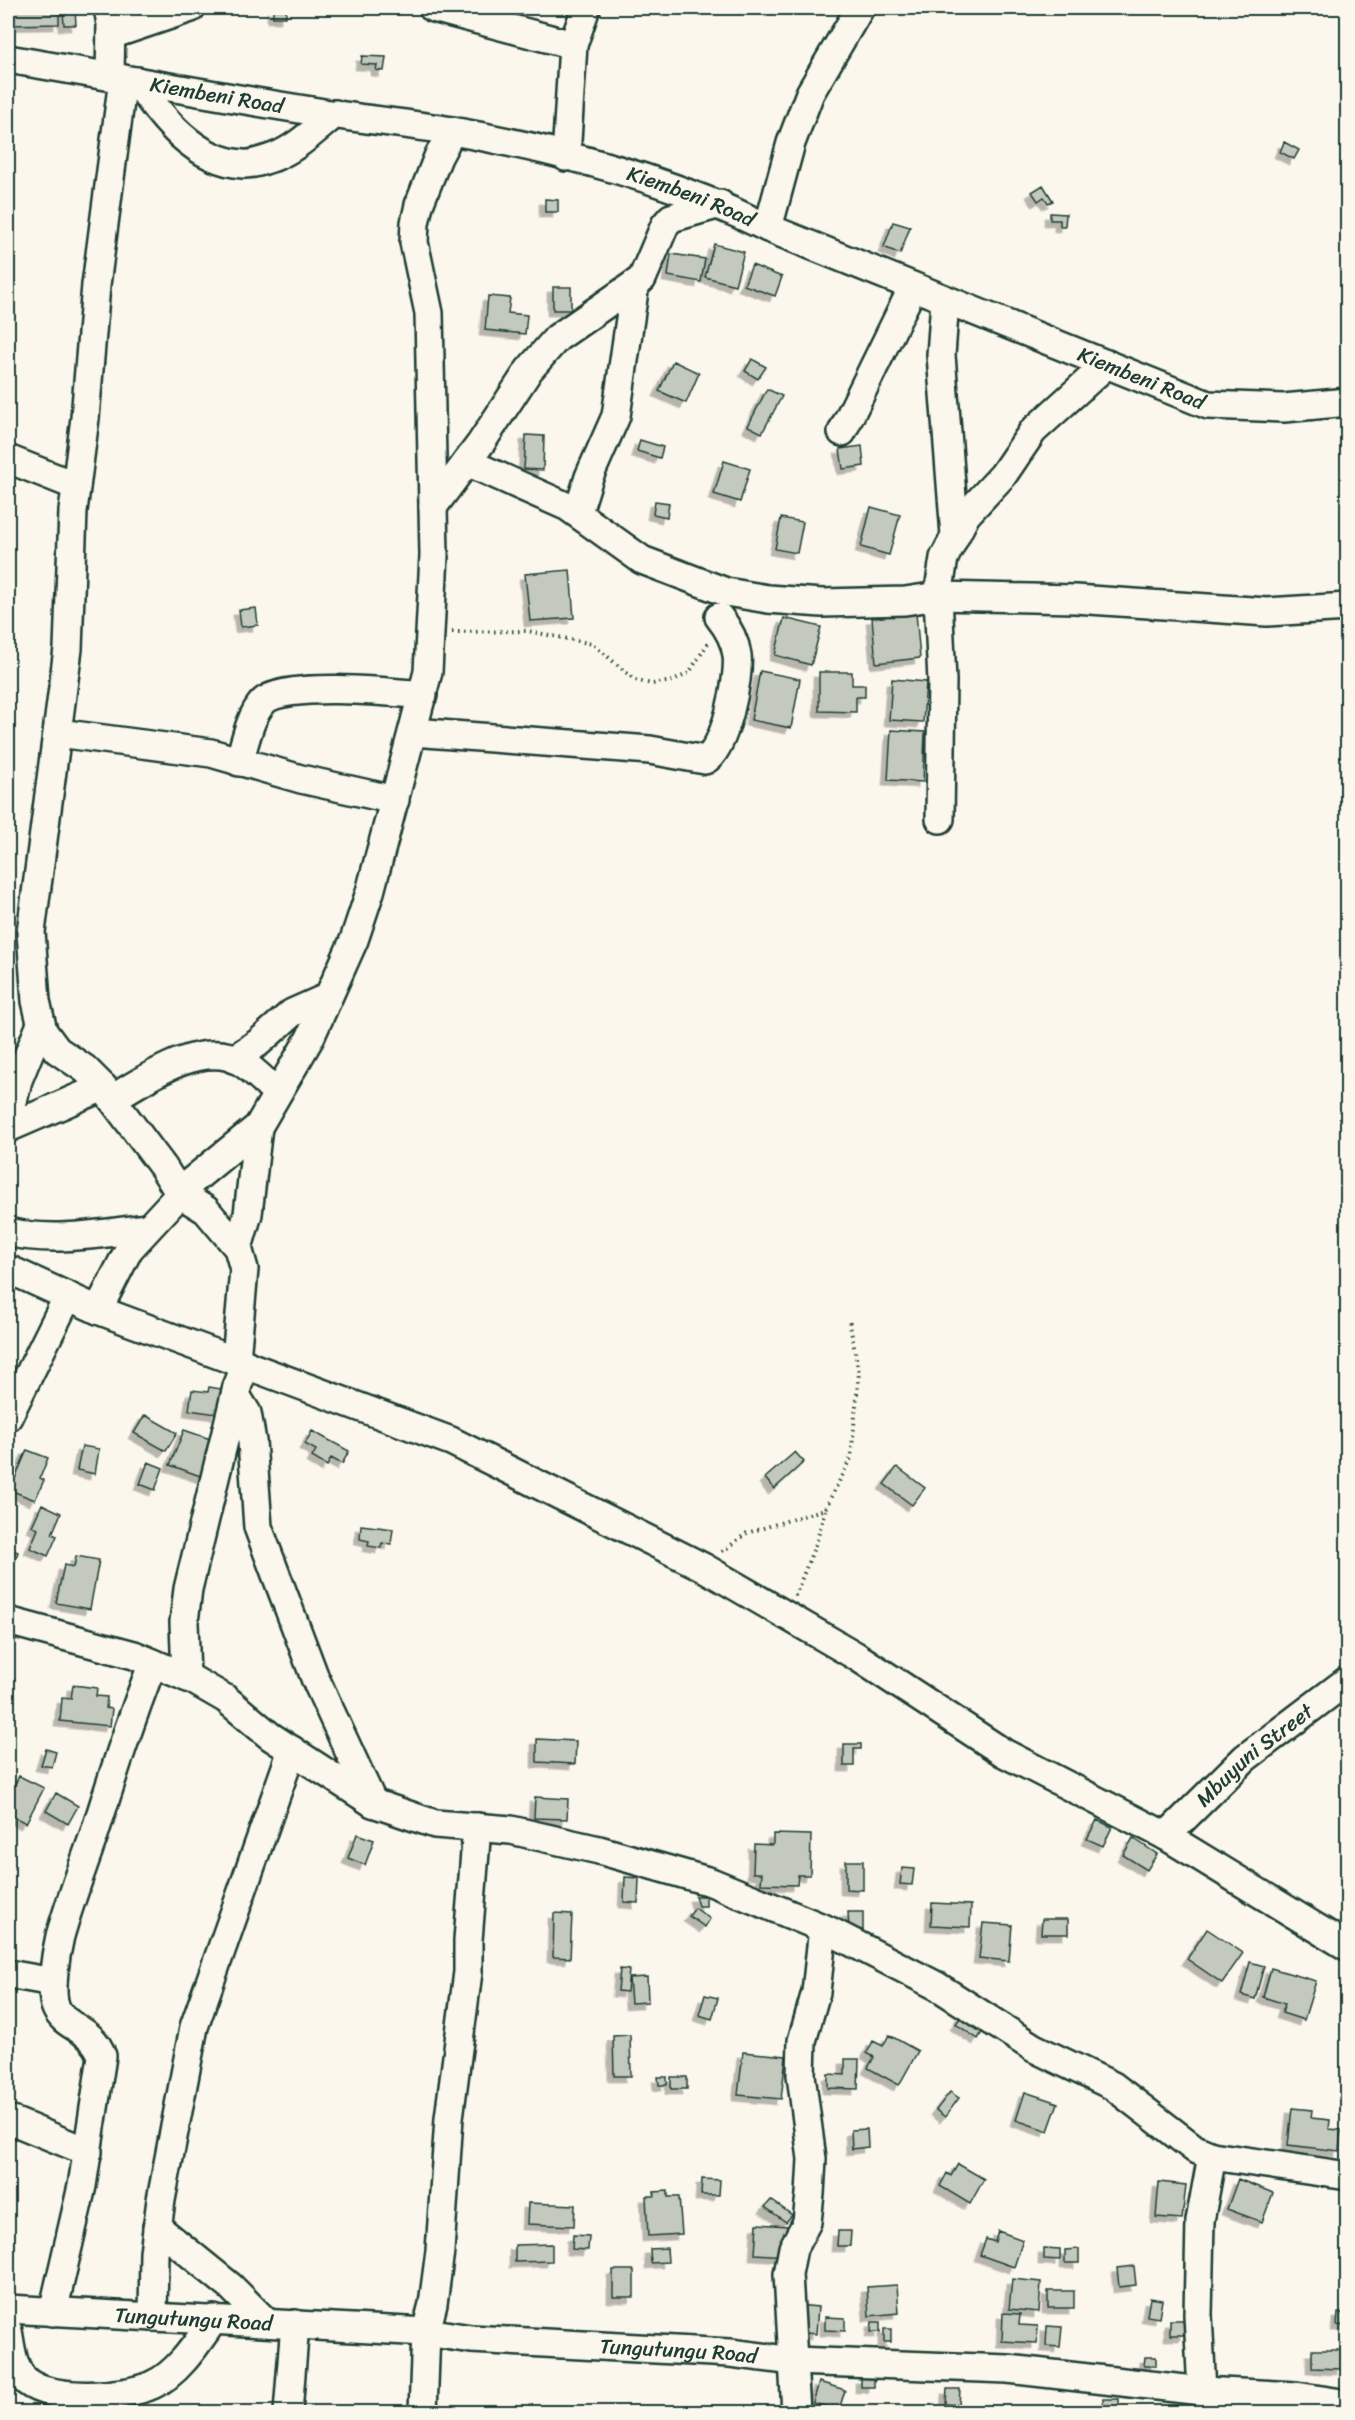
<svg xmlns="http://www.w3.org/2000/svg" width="1355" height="2420" font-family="Sriracha,sans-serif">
	<defs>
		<filter id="shadow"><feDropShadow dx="-5.5" dy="5.5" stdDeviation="0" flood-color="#0004"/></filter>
	</defs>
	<rect width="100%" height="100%" fill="#fbf7ec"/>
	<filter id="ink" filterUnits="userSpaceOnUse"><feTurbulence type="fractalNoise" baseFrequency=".0167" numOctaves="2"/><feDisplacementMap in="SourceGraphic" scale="12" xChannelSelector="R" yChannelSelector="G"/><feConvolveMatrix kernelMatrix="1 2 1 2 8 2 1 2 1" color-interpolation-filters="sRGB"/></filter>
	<g filter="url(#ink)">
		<path fill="#c4c9be" stroke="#1f3d34" stroke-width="1.5" filter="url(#shadow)" d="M 8,8 L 59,8 L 59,24 L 8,25 Z
			M 273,8 L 286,8 L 286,17 L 273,17 Z
			M 75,10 L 76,25 L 64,25 L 63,11 Z
			M 362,56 L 386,57 L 384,71 L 376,70 L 377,65 L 361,64 Z
			M 1284,142 L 1299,150 L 1294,159 L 1280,152 Z
			M 1043,185 L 1053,201 L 1048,203 L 1044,197 L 1038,201 L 1032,192 Z
			M 545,199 L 558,200 L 558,212 L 545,212 Z
			M 1050,213 L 1066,214 L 1065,226 L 1060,226 L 1060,220 L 1050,220 Z
			M 893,222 L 910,227 L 900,254 L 884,247 Z
			M 714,244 L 744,252 L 735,285 L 705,277 Z
			M 671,254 L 705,259 L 701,282 L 668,276 Z
			M 752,265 L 782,277 L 775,296 L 744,285 Z
			M 553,287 L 571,287 L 571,310 L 553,310 Z
			M 488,296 L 510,298 L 508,313 L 527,315 L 525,334 L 485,330 Z
			M 752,359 L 766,367 L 758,379 L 745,371 Z
			M 673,361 L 699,373 L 686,403 L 659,391 Z
			M 767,389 L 782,396 L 762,433 L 748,426 Z
			M 526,435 L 544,436 L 543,470 L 524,469 Z
			M 640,440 L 663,447 L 660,458 L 637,451 Z
			M 862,446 L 864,466 L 843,469 L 840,449 Z
			M 724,461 L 750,469 L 740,502 L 714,494 Z
			M 655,501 L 669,503 L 667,517 L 653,514 Z
			M 871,507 L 900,515 L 889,555 L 861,547 Z
			M 781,518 L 803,522 L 797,553 L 775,549 Z
			M 570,570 L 574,618 L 530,621 L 525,574 Z
			M 256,608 L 258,625 L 241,627 L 239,610 Z
			M 916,613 L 920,658 L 876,663 L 872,618 Z
			M 784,618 L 821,627 L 811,665 L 775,655 Z
			M 760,671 L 800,679 L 791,728 L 751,720 Z
			M 819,672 L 852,672 L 852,685 L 865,685 L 865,697 L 856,697 L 856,712 L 819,711 Z
			M 892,679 L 926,682 L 923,722 L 889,720 Z
			M 891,730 L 925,732 L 923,782 L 888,780 Z
			M 209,1387 L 221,1389 L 217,1414 L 189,1410 L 192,1390 L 208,1392 Z
			M 145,1415 L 177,1433 L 166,1451 L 134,1433 Z
			M 184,1430 L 216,1441 L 203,1477 L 170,1465 Z
			M 312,1431 L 349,1451 L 342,1464 L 331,1458 L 327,1466 L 312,1457 L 316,1450 L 305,1444 Z
			M 82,1446 L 99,1449 L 95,1474 L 77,1470 Z
			M 27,1450 L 48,1458 L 40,1478 L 44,1480 L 35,1500 L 10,1490 Z
			M 795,1452 L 804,1462 L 774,1489 L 765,1478 Z
			M 148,1462 L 163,1468 L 155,1490 L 140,1484 Z
			M 897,1467 L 925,1488 L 912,1505 L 884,1484 Z
			M 42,1504 L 61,1513 L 52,1534 L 57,1536 L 48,1556 L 30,1548 L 38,1529 L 32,1526 Z
			M 361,1525 L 393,1529 L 391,1544 L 382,1543 L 381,1548 L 368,1546 L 369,1541 L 360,1539 Z
			M 8,1548 L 18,1552 L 8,1581 Z
			M 76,1556 L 99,1560 L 90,1609 L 56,1603 L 64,1565 L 74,1567 Z
			M 73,1685 L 97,1688 L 96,1696 L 107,1697 L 106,1708 L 112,1709 L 110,1726 L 60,1721 L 62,1698 L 71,1699 Z
			M 537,1739 L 576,1741 L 575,1764 L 537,1762 Z
			M 844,1744 L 861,1744 L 861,1749 L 854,1749 L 854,1766 L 844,1766 Z
			M 46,1749 L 56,1752 L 52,1767 L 41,1765 Z
			M 19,1776 L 44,1788 L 26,1823 L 8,1814 L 8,1799 Z
			M 56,1793 L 78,1806 L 68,1824 L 46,1811 Z
			M 535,1797 L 568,1799 L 567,1819 L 534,1818 Z
			M 1097,1820 L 1112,1827 L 1103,1846 L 1087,1839 Z
			M 357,1834 L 374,1840 L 365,1865 L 348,1858 Z
			M 773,1834 L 811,1835 L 810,1875 L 798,1875 L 797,1885 L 761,1884 L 762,1873 L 753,1873 L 754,1844 L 773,1845 Z
			M 1133,1838 L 1157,1854 L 1147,1870 L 1123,1855 Z
			M 846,1861 L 863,1861 L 863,1890 L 846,1889 Z
			M 902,1868 L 914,1869 L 912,1885 L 900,1884 Z
			M 625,1877 L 639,1878 L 638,1903 L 624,1902 Z
			M 695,1896 L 706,1896 L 706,1906 L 698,1906 Z
			M 932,1903 L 971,1905 L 970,1927 L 931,1925 Z
			M 695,1908 L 710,1919 L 705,1927 L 689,1916 Z
			M 848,1912 L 863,1912 L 863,1930 L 849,1930 Z
			M 554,1913 L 572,1914 L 570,1958 L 553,1957 Z
			M 1042,1919 L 1068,1919 L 1068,1934 L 1041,1934 Z
			M 983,1923 L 1012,1925 L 1009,1961 L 979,1958 Z
			M 1207,1929 L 1243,1953 L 1222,1983 L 1187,1959 Z
			M 1250,1962 L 1264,1966 L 1255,1999 L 1241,1995 Z
			M 1271,1968 L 1316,1981 L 1304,2020 L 1282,2013 L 1285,2004 L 1263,1997 Z
			M 620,1969 L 629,1970 L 627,1992 L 618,1991 Z
			M 647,1977 L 648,2002 L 631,2003 L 629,1978 Z
			M 705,1995 L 718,1998 L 712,2019 L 699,2015 Z
			M 962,2014 L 984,2029 L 978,2039 L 956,2024 Z
			M 630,2035 L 631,2076 L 614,2076 L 613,2036 Z
			M 889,2035 L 918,2051 L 899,2085 L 868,2068 L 874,2057 L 867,2053 L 873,2041 L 883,2046 Z
			M 743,2052 L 786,2056 L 781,2099 L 738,2095 Z
			M 845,2059 L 859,2059 L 858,2089 L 828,2088 L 828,2074 L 845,2075 Z
			M 658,2077 L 667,2077 L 667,2085 L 659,2085 Z
			M 671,2077 L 687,2077 L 687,2089 L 671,2089 Z
			M 950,2092 L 959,2098 L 945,2117 L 936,2110 Z
			M 1025,2092 L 1058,2103 L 1048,2131 L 1016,2120 Z
			M 1292,2108 L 1312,2110 L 1311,2118 L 1330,2120 L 1329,2129 L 1341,2130 L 1339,2151 L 1288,2145 Z
			M 867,2129 L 868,2147 L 852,2149 L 851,2130 Z
			M 958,2164 L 984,2179 L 970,2204 L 940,2186 L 947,2173 L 951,2176 Z
			M 702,2179 L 720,2180 L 719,2195 L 701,2195 Z
			M 1238,2179 L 1273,2193 L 1262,2222 L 1227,2209 Z
			M 1159,2182 L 1186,2185 L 1182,2219 L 1156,2217 Z
			M 668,2191 L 668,2197 L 679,2197 L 682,2234 L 648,2236 L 646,2196 L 655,2196 L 654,2192 Z
			M 771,2200 L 792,2215 L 786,2222 L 765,2207 Z
			M 528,2203 L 575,2205 L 574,2226 L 527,2224 Z
			M 757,2224 L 788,2226 L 786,2256 L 755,2254 Z
			M 838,2231 L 851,2231 L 850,2246 L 837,2246 Z
			M 998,2231 L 1023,2240 L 1014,2267 L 980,2255 L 986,2239 L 995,2242 Z
			M 573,2235 L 589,2236 L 588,2250 L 572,2249 Z
			M 552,2244 L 552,2261 L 515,2262 L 515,2245 Z
			M 667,2248 L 668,2262 L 651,2263 L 650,2249 Z
			M 1044,2248 L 1060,2249 L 1060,2260 L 1044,2259 Z
			M 1079,2249 L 1079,2263 L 1065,2263 L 1065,2250 Z
			M 1134,2266 L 1136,2285 L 1119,2287 L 1117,2268 Z
			M 613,2270 L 634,2270 L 634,2297 L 613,2297 Z
			M 1012,2279 L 1041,2282 L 1039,2312 L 1009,2309 Z
			M 897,2285 L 899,2313 L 869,2316 L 867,2287 Z
			M 1048,2291 L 1074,2291 L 1074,2308 L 1048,2308 Z
			M 1150,2298 L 1162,2300 L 1159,2318 L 1147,2316 Z
			M 798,2305 L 818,2307 L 816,2334 L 796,2332 Z
			M 1003,2313 L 1020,2314 L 1019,2325 L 1038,2326 L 1037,2343 L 1002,2341 Z
			M 1338,2313 L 1348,2314 L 1348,2326 L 1337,2325 Z
			M 825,2317 L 845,2318 L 845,2331 L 825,2330 Z
			M 1170,2320 L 1185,2320 L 1185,2335 L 1170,2335 Z
			M 872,2322 L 880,2322 L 880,2332 L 871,2332 Z
			M 1047,2326 L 1062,2327 L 1060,2347 L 1046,2346 Z
			M 884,2329 L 891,2329 L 891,2342 L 884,2342 Z
			M 1312,2350 L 1342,2350 L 1342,2369 L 1312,2368 Z
			M 1145,2357 L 1156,2357 L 1156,2366 L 1144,2366 Z
			M 861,2378 L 874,2378 L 874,2387 L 861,2387 Z
			M 819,2382 L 845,2390 L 839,2410 L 813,2403 Z
			M 947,2389 L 960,2389 L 959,2405 L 946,2404 Z
			M 1103,2399 L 1119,2399 L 1119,2412 L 1103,2412 Z
			M 1247,2405 L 1267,2405 L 1267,2412 L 1247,2412 Z"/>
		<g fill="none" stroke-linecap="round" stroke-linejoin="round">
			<g stroke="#1f3d34" stroke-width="32">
				<g id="minor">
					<path d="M 108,8 L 111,24 L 110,76"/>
					<path d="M 433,8 L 573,45"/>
					<path d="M 111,35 L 191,8"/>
					<path id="s1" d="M 8,59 C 109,76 210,95 312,111 C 358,119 405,123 452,131 C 559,150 670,179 768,228 L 1208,405 L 1284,408 L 1348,402"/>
					<path d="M 123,79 L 96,285 L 85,418 L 73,511 L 68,649 L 31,932 L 36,1001 L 43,1031 L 57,1050 L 85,1069 L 103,1087 L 163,1167 L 180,1194 L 206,1210 L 238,1248 L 244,1269 L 236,1360"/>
					<path d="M 137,81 C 161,118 195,161 243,164 C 252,165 265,160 274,157 C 297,148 316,129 335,114"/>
					<path d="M 566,157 L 573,45 L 586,8"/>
					<path d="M 768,228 L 791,143 L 810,93 L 860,8"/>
					<path d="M 945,300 L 941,355 L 955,535"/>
					<path d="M 842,432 L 913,287"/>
					<path d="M 8,459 L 76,486"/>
					<path d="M 467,462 L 568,507 L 642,560 L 726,592 L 768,599 L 822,603 L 905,601 L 938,596 L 1075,599 L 1267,612 L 1348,607"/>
					<path d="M 433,507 L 481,443 L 529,370 L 557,338 L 642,279 L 665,225 L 671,218 L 720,204"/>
					<path d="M 578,512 L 589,477 L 616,416 L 635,284"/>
					<path d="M 413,732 L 650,750 L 705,760 C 725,750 740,677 737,655 C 735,641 728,628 719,617"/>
					<path d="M 58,733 L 211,753 L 301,779 L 395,800"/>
					<path d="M 239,762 C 245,743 250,716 263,702 C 284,681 392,692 423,695"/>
					<path d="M 940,819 L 942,681 L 938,596 L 944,558 L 966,515 L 1003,475 L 1033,431 L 1107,364"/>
					<path d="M 234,1059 L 258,1043 L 292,1013 L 328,997"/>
					<path d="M 112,1099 C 145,1079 203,1038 241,1062 C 254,1070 265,1082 277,1093"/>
					<path d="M 8,1122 L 18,1080 L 41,1024"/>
					<path d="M 8,1128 L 103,1087"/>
					<path d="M 8,1232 C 54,1243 102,1233 148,1228"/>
					<path d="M 238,1248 L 248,1214 L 258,1127"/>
					<path d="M 8,1269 L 98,1310 L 451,1441 L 703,1567 L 856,1656 L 1004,1753 L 1166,1836 L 1348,1947"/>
					<path d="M 98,1310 L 129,1249 L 192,1181 L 258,1127 L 310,1038 L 354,940 L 370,892 L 428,672 L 434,555 L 429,313 L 414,242 L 415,223 L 419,205 L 438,157 L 452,131"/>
					<path d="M 246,1364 L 237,1387 L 237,1397 L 247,1413 L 252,1441 L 258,1527 L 315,1678 L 373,1803"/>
					<path d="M 8,1417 L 68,1296"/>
					<path d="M 8,1621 L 134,1655 L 193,1680 L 226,1699 L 270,1736 L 373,1803 L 435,1824 L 511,1830 L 599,1850 L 711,1882 L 830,1931 L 937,1986 L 1034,2048 L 1113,2086 L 1195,2149 L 1212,2156 L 1348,2176"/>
					<path d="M 186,1677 L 184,1622 L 188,1589 L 237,1387"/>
					<path id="s2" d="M 1166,1836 L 1245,1758 L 1348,1680"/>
					<path d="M 8,1974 L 53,1982"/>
					<path d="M 8,2119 L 88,2152"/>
					<path d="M 157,2227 L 231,2287 L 266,2322"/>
					<path id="s3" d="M 8,2309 L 426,2332 L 471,2339 L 730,2353 L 794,2361 L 1008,2369 L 1202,2391 L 1296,2396 L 1348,2404"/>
					<path d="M 53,2312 L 82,2186 L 102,2056 C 92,2027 65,2029 56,2008 C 49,1992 56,1953 60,1936 C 70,1901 83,1866 95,1832 C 113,1775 131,1718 153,1663"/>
					<path d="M 153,2317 L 154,2252 L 161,2200 L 194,2027 L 292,1750"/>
					<path d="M 8,2331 C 11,2346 12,2367 24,2379 C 45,2402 124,2398 152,2385 C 178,2374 198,2342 214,2319"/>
					<path d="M 1202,2391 L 1198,2315 L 1200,2221 L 1212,2156"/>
					<path d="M 288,2412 L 295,2324"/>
					<path d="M 423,2412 L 426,2332 L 433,2304 L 440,2251 L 449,2118 L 468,1972 L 468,1940 L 477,1827"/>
					<path d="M 796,2412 L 788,2274 L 793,2248 L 807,2222 L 810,2194 L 812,2159 L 801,2075 L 802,2041 L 816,1992 L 823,1928"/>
				</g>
			</g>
			<path stroke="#1f3d34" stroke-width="4" stroke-dasharray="1.5 4.5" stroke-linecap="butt" d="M 452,632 L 528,631 L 593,644 L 635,680 L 652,684 L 673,681 L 689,673 L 708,643
				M 722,1552 L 747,1533 L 825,1509 L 851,1458 L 859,1373 L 849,1320
				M 795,1596 L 817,1540 L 825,1510"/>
			<use href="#minor" stroke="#fbf7ec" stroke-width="27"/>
		</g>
	</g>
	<g text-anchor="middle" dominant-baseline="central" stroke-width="4.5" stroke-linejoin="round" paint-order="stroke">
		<g font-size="21" fill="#1f3d34" stroke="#fbf7ec">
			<text stroke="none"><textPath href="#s1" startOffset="212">Kiembeni Road</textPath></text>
			<text stroke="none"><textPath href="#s1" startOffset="698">Kiembeni Road</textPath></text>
			<text stroke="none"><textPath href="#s1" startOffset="1184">Kiembeni Road</textPath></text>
			<text stroke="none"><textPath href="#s2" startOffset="120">Mbuyuni Street</textPath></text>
			<text stroke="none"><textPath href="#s3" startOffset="186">Tungutungu Road</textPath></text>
			<text stroke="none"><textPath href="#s3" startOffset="672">Tungutungu Road</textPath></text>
		</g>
	</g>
	<rect width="1355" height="2420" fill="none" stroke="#fbf7ec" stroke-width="30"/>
	<rect x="15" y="15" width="1325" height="2390" fill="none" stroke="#1f3d34" stroke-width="2" filter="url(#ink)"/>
</svg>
